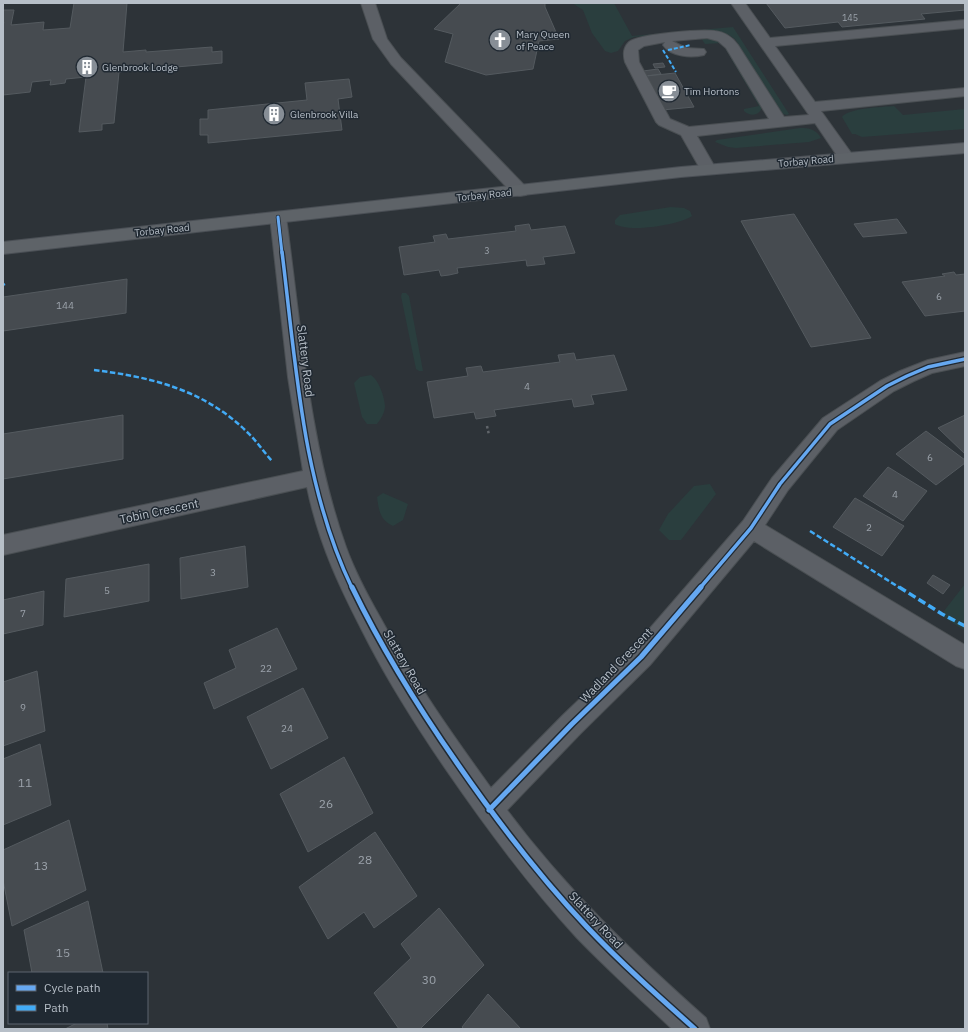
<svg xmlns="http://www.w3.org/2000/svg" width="968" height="1032" font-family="'IBM Plex Sans',sans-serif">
	<rect width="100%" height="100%" fill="#2d3338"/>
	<path fill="#2a3e3e" d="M 572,3 L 614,3 L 632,36 L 733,27 L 789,114 L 787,115 L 783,114 L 735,39 C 726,32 718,31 707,31 L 634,37 L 625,41 L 618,51 L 611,53 L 605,51 L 592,33 L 583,10 Z
		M 701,38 C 711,38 720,40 728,47 L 763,104 C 761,115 752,118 744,111 L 744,109 L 759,106 L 722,43 L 705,44 Z
		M 894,106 L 903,115 L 965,109 L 965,129 L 862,137 L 855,134 L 852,134 L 842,117 C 848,108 883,107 894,106 Z
		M 800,128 C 809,128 816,129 821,138 L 809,142 L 736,148 L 728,147 L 715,142 L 717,140 Z
		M 671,207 L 684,208 L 690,211 L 692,216 C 679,225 629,233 615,224 L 615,220 L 620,215 Z
		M 402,293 L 406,293 L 409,296 L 423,371 L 419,371 L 416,369 L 401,296 Z
		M 371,375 C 379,381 384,395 385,406 C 385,412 381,419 377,424 L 367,424 L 362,417 L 354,383 L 360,377 Z
		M 710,484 L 716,494 L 681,540 L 669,540 L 659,530 L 668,514 L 694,486 Z
		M 383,493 L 408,504 L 403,520 L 393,526 C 380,520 379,511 377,497 Z
		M 965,584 L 965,631 L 942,616 L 944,611 Z"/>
	<path fill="#464b50" stroke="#545a5f" d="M 74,3 L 127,3 L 123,52 L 146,50 L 146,52 L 212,47 L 212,52 L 222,51 L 222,63 L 119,72 L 114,123 L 102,124 L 102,130 L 79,132 L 86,77 L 66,79 L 65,83 L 50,85 L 51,80 L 32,82 L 30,92 L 3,95 L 3,26 L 4,22 L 3,22 L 3,10 L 14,10 L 11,25 L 44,22 L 43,30 L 70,28 Z
		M 461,3 L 545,3 L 545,7 L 559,39 L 539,41 L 533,69 L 486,75 L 445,62 L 453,34 L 434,29 Z
		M 766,3 L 965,3 L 965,10 L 921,14 L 925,19 L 842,27 L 838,22 L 785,28 Z
		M 663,63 L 665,67 L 655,68 L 653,64 Z
		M 658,69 L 661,74 L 646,76 L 643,71 Z
		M 675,73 L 694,107 L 662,110 L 646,76 Z
		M 349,79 L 352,97 L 338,99 L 342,130 L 208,143 L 208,135 L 200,135 L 200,119 L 208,119 L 208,110 L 307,100 L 305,83 Z
		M 794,214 L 871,338 L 811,347 L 741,221 Z
		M 897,219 L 907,233 L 863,237 L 854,224 Z
		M 529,224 L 531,230 L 565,226 L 575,253 L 543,257 L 545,264 L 527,266 L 526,260 L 457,268 L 458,273 L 449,275 L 441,276 L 439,270 L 404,275 L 399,247 L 435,242 L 433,236 L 446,234 L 448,239 L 516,231 L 515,226 Z
		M 954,272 L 956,275 L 965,274 L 965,311 L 925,316 L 902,282 L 945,276 L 942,274 Z
		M 127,279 L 126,313 L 3,331 L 3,297 Z
		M 574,353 L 576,360 L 614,355 L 627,390 L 591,395 L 594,404 L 574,407 L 572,399 L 494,410 L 496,416 L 476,419 L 474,412 L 434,418 L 427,382 L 468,376 L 466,368 L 481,366 L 483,372 L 560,362 L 558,355 Z
		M 123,415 L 123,459 L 3,479 L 3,434 Z
		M 965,415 L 965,454 L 938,428 Z
		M 926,431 L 965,460 L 965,463 L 936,485 L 896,454 Z
		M 888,467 L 927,491 L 903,521 L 863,496 Z
		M 855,498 L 904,526 L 882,556 L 833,527 Z
		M 245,546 L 248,587 L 181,599 L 180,558 Z
		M 149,564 L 149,601 L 64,617 L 66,579 Z
		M 933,575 L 950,585 L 943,594 L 927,583 Z
		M 44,591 L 43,625 L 3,634 L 3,600 Z
		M 277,628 L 297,669 L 214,709 L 204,683 L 236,668 L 229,650 Z
		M 37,671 L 45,731 L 3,746 L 3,682 Z
		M 303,688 L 328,738 L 271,769 L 247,717 Z
		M 40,744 L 51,805 L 3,825 L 3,759 Z
		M 344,757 L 373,813 L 308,852 L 280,794 Z
		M 69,820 L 86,890 L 12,926 L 3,880 L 3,850 Z
		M 375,832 L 417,896 L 374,928 L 364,912 L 328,939 L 299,887 Z
		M 88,901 L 103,973 L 32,973 L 24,930 Z
		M 439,908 L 484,965 L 420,1029 L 399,1029 L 374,993 L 411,958 L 401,944 Z
		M 488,994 L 521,1029 L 464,1029 L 462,1027 Z
		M 77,1023 L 107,1023 L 108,1029 L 65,1029 Z"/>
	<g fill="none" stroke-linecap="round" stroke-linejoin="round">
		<g stroke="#4a4f53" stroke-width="2">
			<path id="minor" d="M 361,3 L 375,3 L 387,39 L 401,58 L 526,187 L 528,191 L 526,195 L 520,196 L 514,195 L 391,64 L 373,39 Z
				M 731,3 L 745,3 L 770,38 L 965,20 L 965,28 L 775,46 L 815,102 L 965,88 L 965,96 L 821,111 L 854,157 L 852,160 L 846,162 L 840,160 L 815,123 L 697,136 L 716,169 L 714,172 L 708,174 L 702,172 L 681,135 L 659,125 L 656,122 L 625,62 C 623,54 623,48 629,42 C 639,34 701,29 715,31 C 725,32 732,37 738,45 L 784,117 L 809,115 ZM 707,38 L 718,41 L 726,48 L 769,119 L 689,127 L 670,119 L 639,62 L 638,50 L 644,46 L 665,42 L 663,45 C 671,57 691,58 704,55 L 706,52 L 704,49 L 686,48 L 672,41 Z
				M 278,212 L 284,213 L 286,217 C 301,325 309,444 346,547 C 355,572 368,596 381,619 C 413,679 452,734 491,788 L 563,715 L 632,649 L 743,521 L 772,478 L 823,418 L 880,381 L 900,371 L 928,360 L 965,352 L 965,366 L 932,373 L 914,381 L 894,391 L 837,430 L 788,490 L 765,525 L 965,645 L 965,669 L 956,666 L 754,541 L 650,665 L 581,733 L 507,810 C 565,888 634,954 706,1018 L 710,1029 L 672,1029 L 670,1027 C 639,998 607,969 577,938 C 529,886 487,829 447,771 C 419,730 392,688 369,644 C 342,592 319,546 307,487 L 3,555 L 3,535 L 303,471 L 288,377 L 270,217 L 272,213 Z"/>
		</g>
		<g stroke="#4a4f55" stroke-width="2">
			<path id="major" d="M 965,143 L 965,153 L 681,177 L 3,254 L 3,242 L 681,167 Z"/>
		</g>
		<path stroke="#60656a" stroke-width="2.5" stroke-dasharray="2.5 2.5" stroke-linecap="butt" d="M 487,426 L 489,435"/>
		<use href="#minor" fill="#5c6066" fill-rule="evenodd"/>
		<use href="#major" fill="#5e6368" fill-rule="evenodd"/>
		<path stroke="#42abf6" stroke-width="2" stroke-dasharray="4 2" stroke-linecap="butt" d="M 663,50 L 676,72
			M 668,50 L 691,45"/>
		<path stroke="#42abf6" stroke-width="2.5" stroke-dasharray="5.5 2.5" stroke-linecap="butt" d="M 3,285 L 5,284
			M 94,370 C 151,377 204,390 246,431 C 256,440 263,451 272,461
			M 810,531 L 900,588"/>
		<path stroke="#42abf6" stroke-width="3.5" stroke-dasharray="8 3.5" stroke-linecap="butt" d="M 899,587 L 942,614 L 965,626"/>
		<g stroke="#202932" stroke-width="4.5">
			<path id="cycleway-far2" d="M 278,217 L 282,253"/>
		</g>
		<g stroke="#202932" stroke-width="6">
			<path id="cycleway-far1" d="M 282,252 C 296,364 302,484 352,588
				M 700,588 L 751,528 L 780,484 L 830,424 L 887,386 L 907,376 L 928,367 L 965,359"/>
		</g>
		<g stroke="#202932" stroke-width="8">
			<path id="cycleway" d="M 352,587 C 382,649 418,707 457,763 C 497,821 539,876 587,927 C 621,963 658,996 695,1029
				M 489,810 L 572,724 L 641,657 L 701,587"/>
		</g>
		<use href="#cycleway-far2" stroke="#66a8f1" stroke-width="3"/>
		<use href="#cycleway-far1" stroke="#66a8f1" stroke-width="3.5"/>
		<use href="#cycleway" stroke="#66a8f1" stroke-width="5"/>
	</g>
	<defs>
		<g id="church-disc" transform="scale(1.15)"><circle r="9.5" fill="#878e96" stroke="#202932"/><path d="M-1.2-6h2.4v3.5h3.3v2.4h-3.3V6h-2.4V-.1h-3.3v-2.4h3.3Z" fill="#fff"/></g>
		<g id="building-disc" transform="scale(1.15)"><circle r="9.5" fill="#878e96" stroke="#202932"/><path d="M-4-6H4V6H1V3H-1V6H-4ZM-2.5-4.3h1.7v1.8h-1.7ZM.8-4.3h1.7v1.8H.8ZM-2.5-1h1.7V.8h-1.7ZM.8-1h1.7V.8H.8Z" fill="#fff"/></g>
		<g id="cafe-disc" transform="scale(1.15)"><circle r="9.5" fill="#878e96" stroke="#202932"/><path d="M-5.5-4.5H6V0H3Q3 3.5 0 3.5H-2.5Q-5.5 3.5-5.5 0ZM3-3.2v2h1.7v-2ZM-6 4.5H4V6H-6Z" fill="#fff"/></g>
	</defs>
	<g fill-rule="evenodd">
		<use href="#church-disc" x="500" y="40"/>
		<use href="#building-disc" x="87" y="67"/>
		<use href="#cafe-disc" x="669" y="91"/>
		<use href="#building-disc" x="274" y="114"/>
	</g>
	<g text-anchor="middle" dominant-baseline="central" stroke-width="3" stroke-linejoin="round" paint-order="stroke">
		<g font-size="9" fill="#9ba2aa">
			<text x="850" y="17">145</text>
			<text x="487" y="250">3</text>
		</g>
		<g font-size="10" fill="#b7bfc8" stroke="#202932" text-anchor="start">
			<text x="516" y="34">Mary Queen<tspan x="516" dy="12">of Peace</tspan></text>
			<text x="102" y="67">Glenbrook Lodge</text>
			<text x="684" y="91">Tim Hortons</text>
			<text x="290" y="114">Glenbrook Villa</text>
		</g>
		<g font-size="10" fill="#b7bfc8" stroke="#202932">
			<text transform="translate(806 161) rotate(-5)">Torbay Road</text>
			<text transform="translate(484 195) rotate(-6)">Torbay Road</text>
			<text transform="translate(162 230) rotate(-6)">Torbay Road</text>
		</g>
		<g font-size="10" fill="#9ba2aa">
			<text x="939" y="296">6</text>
			<text x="65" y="305">144</text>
			<text x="527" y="386">4</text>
			<text x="930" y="457">6</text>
			<text x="895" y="494">4</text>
			<text x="869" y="527">2</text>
			<text x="213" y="572">3</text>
			<text x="107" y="590">5</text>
			<text x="23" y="613">7</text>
			<text x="266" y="668">22</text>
			<text x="23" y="707">9</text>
			<text x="287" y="728">24</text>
		</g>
		<g font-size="12" fill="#b7bfc8" stroke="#202932">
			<text transform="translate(306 361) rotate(83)">Slattery Road</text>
			<text transform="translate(159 511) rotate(-12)">Tobin Crescent</text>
			<text transform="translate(405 662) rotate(60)">Slattery Road</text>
			<text transform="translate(616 665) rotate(-46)">Wadland Crescent</text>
			<text transform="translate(596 920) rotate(47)">Slattery Road</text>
		</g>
		<g font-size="12" fill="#9ba2aa">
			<text x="25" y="782">11</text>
			<text x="326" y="803">26</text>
			<text x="365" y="859">28</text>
			<text x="41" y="865">13</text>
			<text x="63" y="952">15</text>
			<text x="429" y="979">30</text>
		</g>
	</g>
	<rect width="968" height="1032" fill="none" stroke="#b7bfc8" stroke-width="8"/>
	<rect x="8" y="972" width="140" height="52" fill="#202932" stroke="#5c656e"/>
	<rect x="16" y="985" width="20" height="6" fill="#66a8f1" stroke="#5c656e"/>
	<text x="44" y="992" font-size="12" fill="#b7bfc8">Cycle path</text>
	<rect x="16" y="1005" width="20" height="6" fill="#42abf6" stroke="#5c656e"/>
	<text x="44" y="1012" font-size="12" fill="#b7bfc8">Path</text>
</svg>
